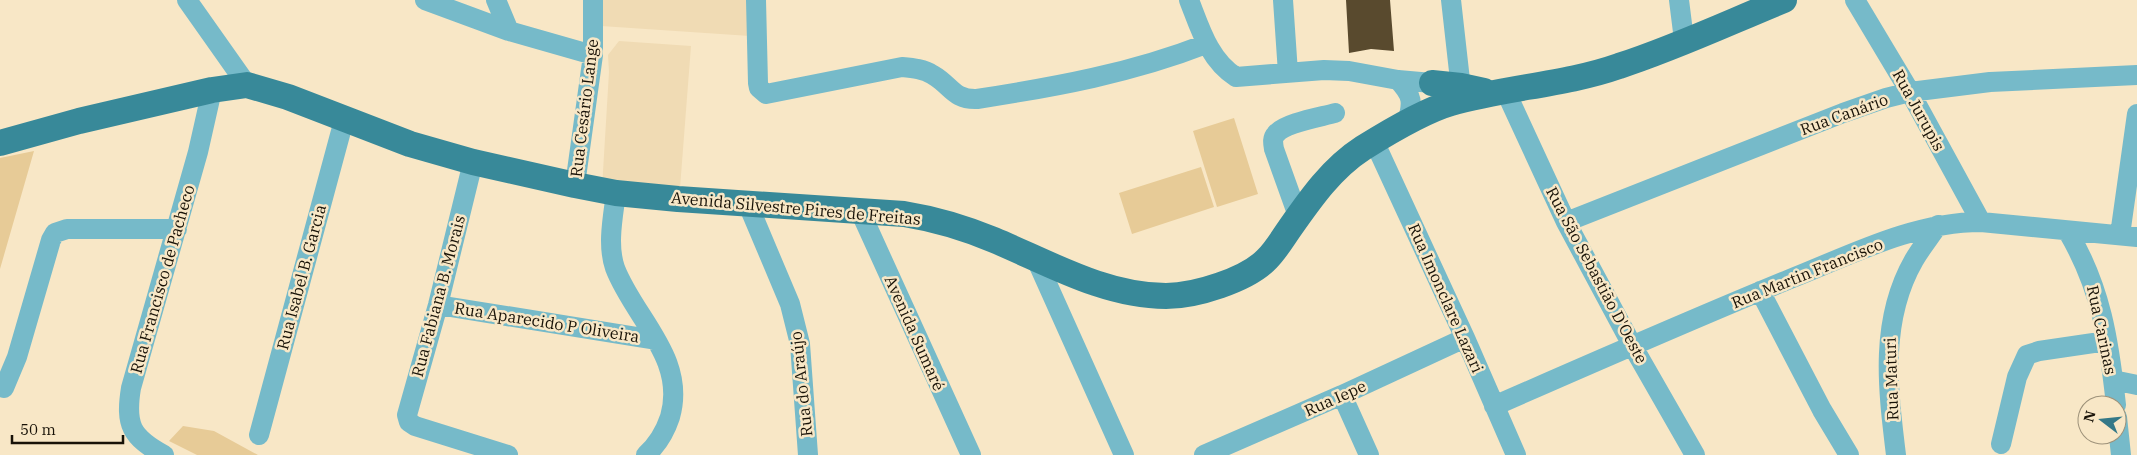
<svg xmlns="http://www.w3.org/2000/svg" width="2137" height="455" font-family="'IBM Plex Serif',serif">
	<rect width="100%" height="100%" fill="#f8e7c6"/>
	<path fill="#f0dbb4" d="M 602,0 L 747,0 L 750,36 L 601,26 Z
		M 619,41 L 691,46 L 680,188 L 602,188 L 609,72 L 608,55 Z"/>
	<path fill="#e7cb97" d="M 1234,118 L 1258,194 L 1217,207 L 1193,131 Z
		M 34,151 L 0,269 L 0,158 Z
		M 1201,167 L 1214,207 L 1132,234 L 1119,193 Z
		M 183,426 L 214,431 L 258,455 L 197,455 L 169,441 Z"/>
	<path fill="#594a2e" d="M 1346,0 L 1390,0 L 1394,51 L 1371,49 L 1349,53 Z"/>
	<g fill="none" stroke-linecap="round" stroke-linejoin="round">
		<path stroke="#76bac9" stroke-width="20" d="M 187,0 L 247,85
			M 425,0 L 509,31 L 593,55
			M 496,0 L 509,31
			M 756,0 L 758,83 L 759,88 L 766,94 L 902,67 C 913,68 924,69 933,75 C 951,85 953,100 977,99 C 1055,87 1132,73 1206,44
			M 1189,0 C 1200,28 1209,60 1236,77 L 1324,70 L 1349,71 L 1398,80 L 1432,83 L 1441,91
			M 1283,0 L 1288,73
			M 1451,0 L 1462,98
			M 1679,0 L 1684,40
			M 1855,0 L 1910,92 L 1981,222
			M 1398,80 C 1413,96 1413,102 1407,123
			M 1505,90 L 1566,222 L 1632,345 L 1695,455
			M 1374,141 L 1465,338 L 1516,455
			M 473,162 L 438,305 L 407,415 L 409,422 L 415,426 L 508,455
			M 575,185 L 593,55 L 593,0
			M 616,193 C 613,217 607,245 615,268 C 634,318 687,358 670,417 C 665,432 657,445 646,455
			M 747,202 L 790,304 L 800,344 L 808,455
			M 860,211 L 971,455
			M 1298,216 L 1274,149 C 1273,143 1272,138 1276,134 C 1284,123 1321,117 1335,113
			M 1566,222 L 1843,113 L 1886,98 L 1910,92 L 1990,82 L 2137,75
			M 2068,232 C 2101,288 2109,340 2116,405
			M 2120,235 L 2137,114
			M 1036,259 L 1124,455
			M 1760,291 L 1822,410 L 1849,455
			M 438,305 L 656,340
			M 2113,380 L 2137,385
			M 4,388 L 17,357 L 51,240 L 55,233 L 67,229 L 177,229
			M 1342,395 L 1369,455
			M 1494,406 C 1592,363 1690,320 1790,279 C 1851,255 1913,222 1981,222 L 2137,237
			M 2117,417 L 2121,455
			M 259,435 L 344,120
			M 2001,444 L 2017,377 L 2027,355 L 2039,351 L 2107,341
			M 164,455 C 131,437 125,425 131,388 L 198,152 L 212,90
			M 1204,455 L 1342,395 L 1465,338
			M 1896,455 C 1888,389 1879,321 1914,260 C 1921,248 1930,237 1938,225"/>
		<path stroke="#388999" stroke-width="26" d="M 1432,83 L 1461,86 L 1484,91
			M 0,143 L 79,121 L 212,90 L 247,85 L 288,97 L 410,144 L 473,162 L 575,185 L 616,193 L 678,199 L 904,214 C 935,219 965,228 994,240 C 1049,263 1105,296 1166,296 C 1195,296 1247,280 1267,259 C 1276,250 1283,238 1290,228 C 1311,198 1332,168 1363,148 C 1387,133 1423,111 1451,103 C 1506,87 1565,85 1619,66 C 1675,48 1730,22 1784,0"/>
	</g>
	<g text-anchor="middle" dominant-baseline="central" stroke-width="5" stroke-linejoin="round" paint-order="stroke">
		<g font-size="16" fill="#181207" stroke="#f8e7c6">
			<text transform="translate(584 108) rotate(-83)">Rua Cesário Lange</text>
			<text transform="translate(1919 110) rotate(61)">Rua Jurupis</text>
			<text transform="translate(1844 114) rotate(-20)">Rua Canário</text>
			<text transform="translate(796 208) rotate(5)">Avenida Silvestre Pires de Freitas</text>
			<text transform="translate(1807 273) rotate(-22)">Rua Martin Francisco</text>
			<text transform="translate(1597 275) rotate(62)">Rua São Sebastião D'Oeste</text>
			<text transform="translate(301 277) rotate(-75)">Rua Isabel B. Garcia</text>
			<text transform="translate(162 279) rotate(-74)">Rua Francisco de Pacheco</text>
			<text transform="translate(438 296) rotate(-75)">Rua Fabiana B. Morais</text>
			<text transform="translate(1446 298) rotate(66)">Rua Imonclare Lazari</text>
			<text transform="translate(547 322) rotate(9)">Rua Aparecido P Oliveira</text>
			<text transform="translate(2102 330) rotate(78)">Rua Carinas</text>
			<text transform="translate(915 333) rotate(66)">Avenida Sumaré</text>
			<text transform="translate(1891 379) rotate(-92)">Rua Maturi</text>
			<text transform="translate(801 384) rotate(-96)">Rua do Araújo</text>
			<text transform="translate(1335 398) rotate(-24)">Rua Iepe</text>
		</g>
	</g>
	<g transform="translate(2102 420) rotate(286)"><circle r="24" fill="#f8e7c6" stroke="#9e927a"/>
	<path d="M0-4L9 19L0 12L-9 19Z" fill="#347887"/>
	<text y="-8" font-size="14" font-weight="bold" text-anchor="middle" fill="#181207">N</text>
	</g>
	<path d="M12 435v8h111v-8" fill="none" stroke="#181207" stroke-width="2.5"/>
	<text x="20" y="435" font-size="15" fill="#181207" stroke="#f8e7c6" stroke-width="4" paint-order="stroke">50 m</text>
</svg>
